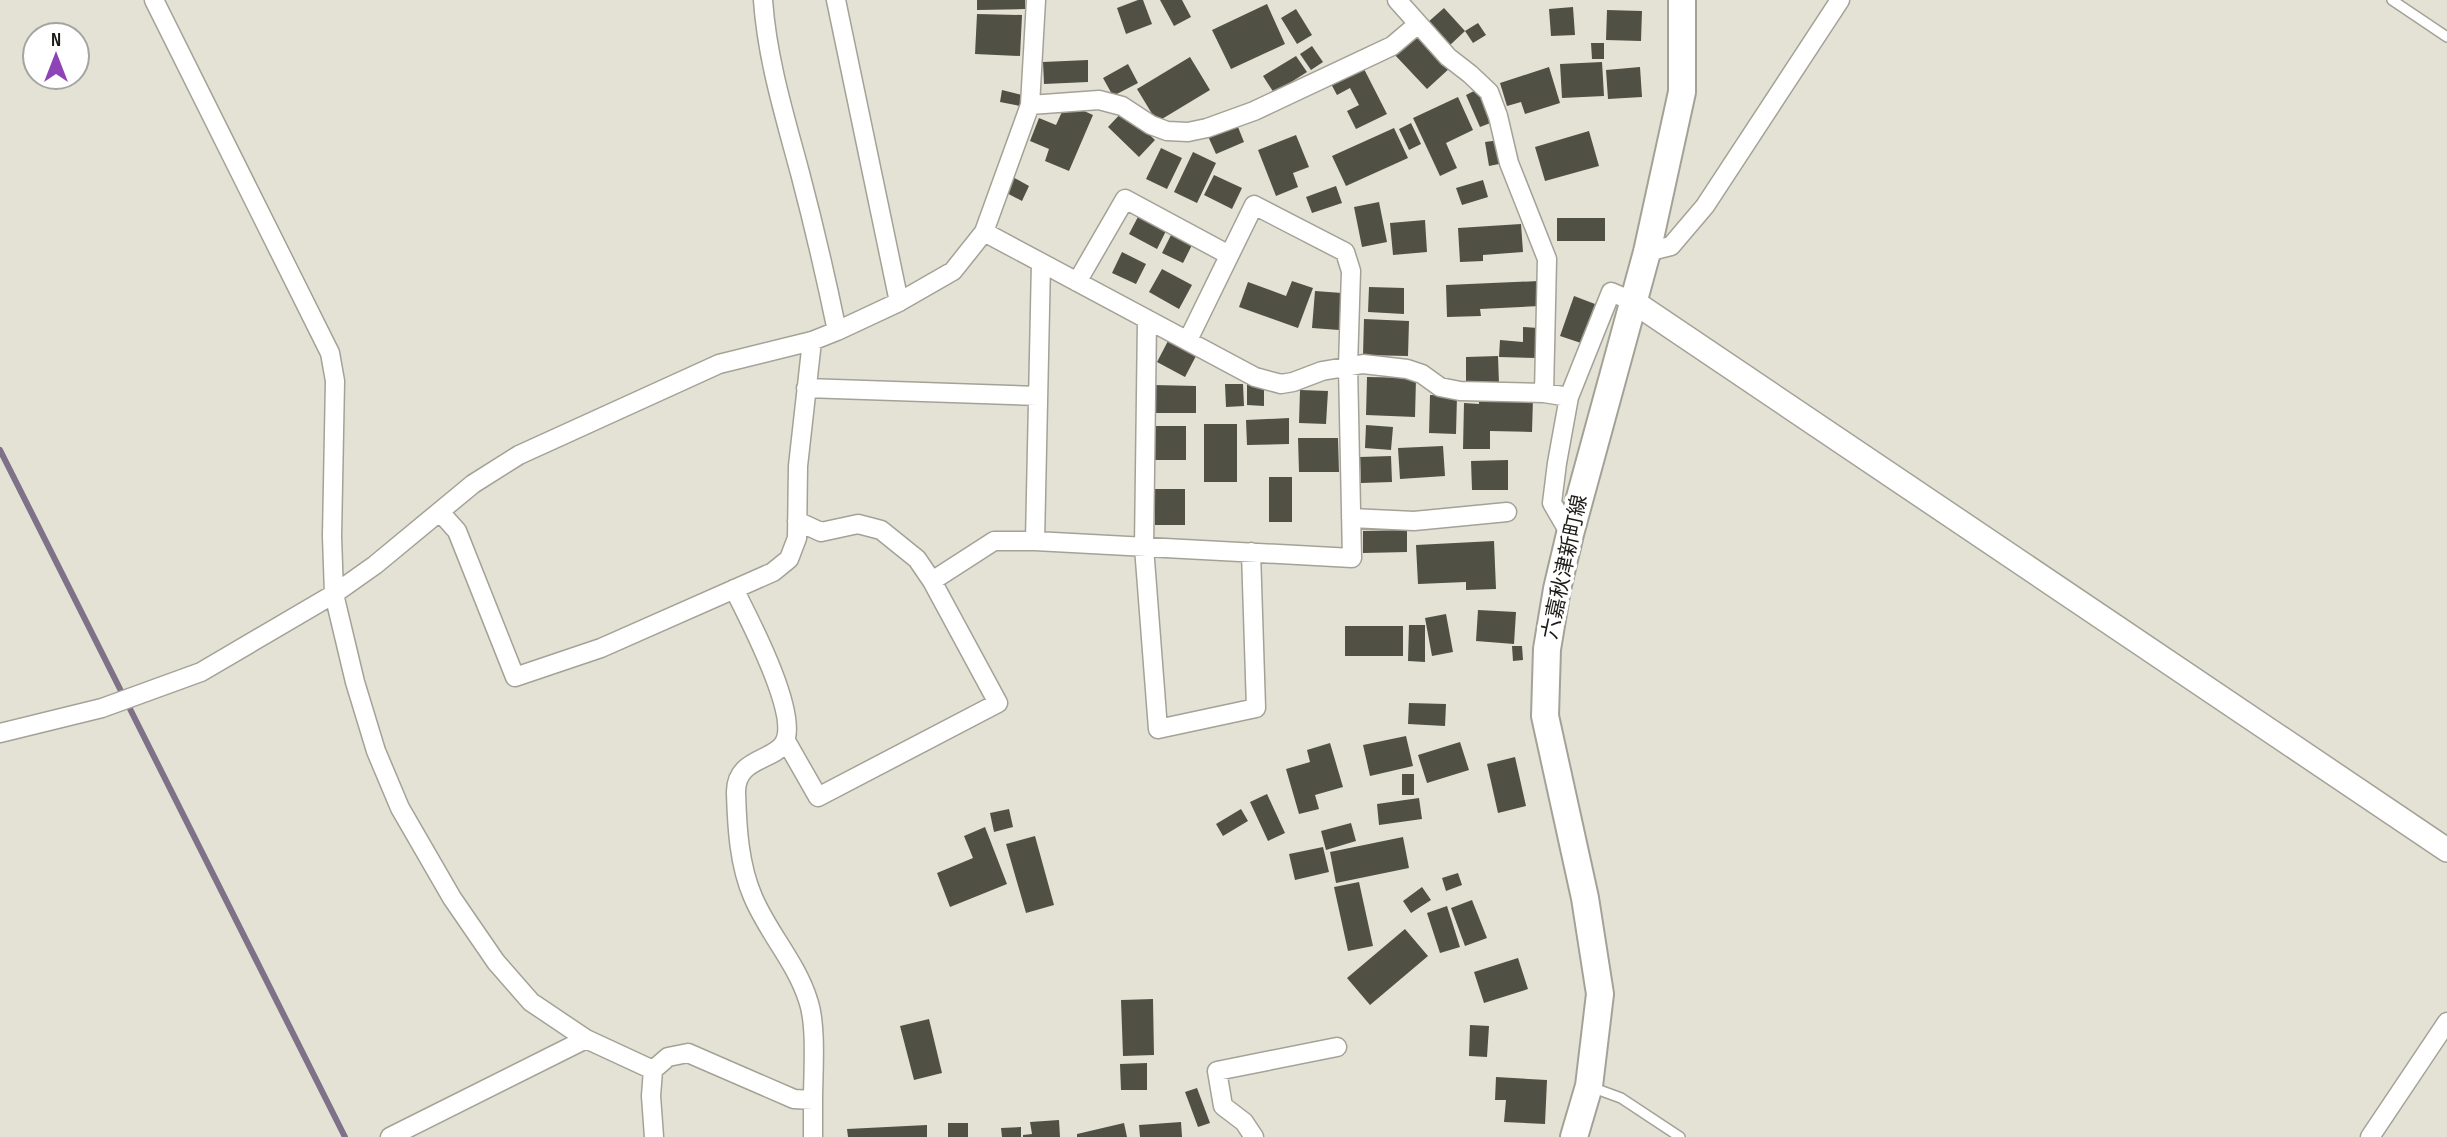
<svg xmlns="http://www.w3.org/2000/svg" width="2447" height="1137" font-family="'Sofia Sans Condensed','Noto Sans JP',sans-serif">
	<rect width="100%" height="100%" fill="#e4e2d5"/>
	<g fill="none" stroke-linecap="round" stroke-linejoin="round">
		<path stroke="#7f7187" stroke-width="6" d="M 0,450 L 345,1137"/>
	</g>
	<path fill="#515044" d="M 977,0 L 1025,0 L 1025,9 L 977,10 Z
		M 1138,0 L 1143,0 L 1152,24 L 1126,34 L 1117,8 Z
		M 1160,0 L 1182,0 L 1191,17 L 1174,26 Z
		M 1267,4 L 1285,44 L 1231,69 L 1212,30 Z
		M 1573,7 L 1575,35 L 1551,36 L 1549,9 Z
		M 1444,8 L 1465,31 L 1448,47 L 1427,23 Z
		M 1296,9 L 1312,35 L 1297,44 L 1281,18 Z
		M 1607,10 L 1642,11 L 1641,41 L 1606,40 Z
		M 977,14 L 1022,15 L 1020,56 L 975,54 Z
		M 1478,23 L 1486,35 L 1473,43 L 1465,31 Z
		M 1418,32 L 1451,67 L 1427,89 L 1394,54 Z
		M 1591,43 L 1604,43 L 1604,59 L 1592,59 Z
		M 1312,46 L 1323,62 L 1311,70 L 1300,54 Z
		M 1296,56 L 1307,72 L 1274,93 L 1263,76 Z
		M 1190,57 L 1210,90 L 1157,122 L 1137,89 Z
		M 1088,60 L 1088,82 L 1044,84 L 1043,62 Z
		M 1602,62 L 1604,96 L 1562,98 L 1560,64 Z
		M 1128,64 L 1138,83 L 1113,96 L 1103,78 Z
		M 1362,65 L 1387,114 L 1356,129 L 1347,111 L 1359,105 L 1350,88 L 1337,95 L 1330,82 Z
		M 1549,67 L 1560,103 L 1525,114 L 1521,102 L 1507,106 L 1500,83 Z
		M 1640,67 L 1642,97 L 1608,99 L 1606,70 Z
		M 1478,89 L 1493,122 L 1480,127 L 1466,95 Z
		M 1002,90 L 1022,95 L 1020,106 L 1000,102 Z
		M 1458,97 L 1473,130 L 1446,143 L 1457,168 L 1440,176 L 1413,118 Z
		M 1066,103 L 1093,115 L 1069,171 L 1045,161 L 1049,149 L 1030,141 L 1039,118 L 1056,125 Z
		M 1124,110 L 1155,140 L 1139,157 L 1108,127 Z
		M 1236,122 L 1244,142 L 1216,154 L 1207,134 Z
		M 1411,123 L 1421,144 L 1409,150 L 1399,129 Z
		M 1394,128 L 1408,158 L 1346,186 L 1332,156 Z
		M 1589,131 L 1599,166 L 1545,181 L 1535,147 Z
		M 1296,135 L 1309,167 L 1293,173 L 1298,187 L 1276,196 L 1258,150 Z
		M 1500,140 L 1504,163 L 1489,166 L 1485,142 Z
		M 1161,148 L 1182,158 L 1167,189 L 1146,179 Z
		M 1193,152 L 1216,163 L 1197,203 L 1174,192 Z
		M 1214,175 L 1242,188 L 1232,209 L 1204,195 Z
		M 1011,176 L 1029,186 L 1022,201 L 1003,191 Z
		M 1483,180 L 1488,197 L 1462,205 L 1456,188 Z
		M 1336,186 L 1342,203 L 1312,213 L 1306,197 Z
		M 1379,202 L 1387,242 L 1362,247 L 1354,207 Z
		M 1140,213 L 1168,227 L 1157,249 L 1129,234 Z
		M 1557,218 L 1605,218 L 1605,241 L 1557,241 Z
		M 1425,220 L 1427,252 L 1393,255 L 1390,223 Z
		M 1521,224 L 1523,252 L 1483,255 L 1483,261 L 1460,262 L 1458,228 Z
		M 1173,231 L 1194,241 L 1183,263 L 1162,253 Z
		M 1122,252 L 1146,264 L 1136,284 L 1112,273 Z
		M 1162,269 L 1192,285 L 1179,309 L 1149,292 Z
		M 1292,281 L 1313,288 L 1298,328 L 1239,307 L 1248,282 L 1286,296 Z
		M 1539,281 L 1540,306 L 1480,309 L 1481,316 L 1447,317 L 1446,285 Z
		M 1369,287 L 1404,288 L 1404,314 L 1368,312 Z
		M 1315,291 L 1342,293 L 1339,330 L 1312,328 Z
		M 1574,296 L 1595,304 L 1581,343 L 1560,336 Z
		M 1364,319 L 1409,321 L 1408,356 L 1363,355 Z
		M 1523,327 L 1538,328 L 1537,358 L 1499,357 L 1500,340 L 1523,342 Z
		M 1168,341 L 1196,356 L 1185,377 L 1157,362 Z
		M 1498,356 L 1499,384 L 1466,385 L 1466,357 Z
		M 1367,377 L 1416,378 L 1415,417 L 1366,415 Z
		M 1225,384 L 1243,384 L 1244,406 L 1226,407 Z
		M 1247,384 L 1264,384 L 1264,406 L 1247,405 Z
		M 1154,385 L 1196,386 L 1196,413 L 1153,413 Z
		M 1300,390 L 1328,391 L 1326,424 L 1299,423 Z
		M 1430,395 L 1457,396 L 1456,434 L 1429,433 Z
		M 1479,397 L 1533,398 L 1532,432 L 1490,431 L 1490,449 L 1463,449 L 1464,403 L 1479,404 Z
		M 1289,418 L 1289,444 L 1247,445 L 1246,420 Z
		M 1204,424 L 1237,424 L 1237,482 L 1204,482 Z
		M 1366,425 L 1393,427 L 1391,450 L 1365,448 Z
		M 1154,426 L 1186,426 L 1186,460 L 1154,460 Z
		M 1298,438 L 1338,438 L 1339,472 L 1299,472 Z
		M 1443,446 L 1445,476 L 1400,479 L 1398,448 Z
		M 1391,456 L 1392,482 L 1361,483 L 1360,457 Z
		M 1508,460 L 1508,490 L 1472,490 L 1471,461 Z
		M 1269,477 L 1292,477 L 1292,522 L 1269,522 Z
		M 1155,489 L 1185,489 L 1185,525 L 1155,525 Z
		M 1407,530 L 1407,552 L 1363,553 L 1363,531 Z
		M 1494,541 L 1496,589 L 1466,590 L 1466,582 L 1418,584 L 1416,545 Z
		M 1478,610 L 1516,612 L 1514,644 L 1476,641 Z
		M 1446,614 L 1453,652 L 1432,656 L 1425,618 Z
		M 1409,625 L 1425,625 L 1425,662 L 1408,661 Z
		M 1345,626 L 1403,626 L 1403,656 L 1345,656 Z
		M 1512,646 L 1522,646 L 1523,660 L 1513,661 Z
		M 1409,703 L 1446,704 L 1445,726 L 1408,724 Z
		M 1406,736 L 1413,766 L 1370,776 L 1363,745 Z
		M 1460,742 L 1469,770 L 1427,783 L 1418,755 Z
		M 1330,743 L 1343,787 L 1315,795 L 1319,809 L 1299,814 L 1286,769 L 1310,762 L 1307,750 Z
		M 1515,757 L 1526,806 L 1498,813 L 1487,764 Z
		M 1402,774 L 1414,774 L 1414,795 L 1402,795 Z
		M 1267,794 L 1285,833 L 1268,841 L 1250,802 Z
		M 1419,798 L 1422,819 L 1379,825 L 1377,804 Z
		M 1009,809 L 1013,827 L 994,832 L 990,813 Z
		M 1241,809 L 1248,821 L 1223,836 L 1216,824 Z
		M 1351,823 L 1356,841 L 1326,850 L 1321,831 Z
		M 985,827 L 1007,884 L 950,907 L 937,873 L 973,858 L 964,836 Z
		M 1035,836 L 1054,905 L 1026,913 L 1006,844 Z
		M 1403,837 L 1409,868 L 1336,883 L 1330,852 Z
		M 1323,847 L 1329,872 L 1295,880 L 1289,854 Z
		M 1458,873 L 1462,885 L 1446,891 L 1442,878 Z
		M 1359,882 L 1373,946 L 1348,951 L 1334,887 Z
		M 1422,887 L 1431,900 L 1411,913 L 1403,901 Z
		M 1472,900 L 1487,938 L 1465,946 L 1451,908 Z
		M 1447,906 L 1460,947 L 1440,953 L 1427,913 Z
		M 1405,929 L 1428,956 L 1370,1005 L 1347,978 Z
		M 1518,958 L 1528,989 L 1484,1003 L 1474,972 Z
		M 1153,999 L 1154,1055 L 1123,1056 L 1121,1000 Z
		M 929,1019 L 942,1073 L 914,1080 L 900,1026 Z
		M 1470,1025 L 1489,1026 L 1487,1057 L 1469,1056 Z
		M 1147,1063 L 1147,1090 L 1121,1090 L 1120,1064 Z
		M 1496,1077 L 1547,1080 L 1545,1124 L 1504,1122 L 1506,1100 L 1495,1100 Z
		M 1197,1088 L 1210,1123 L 1198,1127 L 1185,1092 Z
		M 1059,1120 L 1060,1137 L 1023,1137 L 1023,1135 L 1032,1134 L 1030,1122 Z
		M 1181,1122 L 1182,1137 L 1140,1137 L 1139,1125 Z
		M 948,1123 L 968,1123 L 968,1137 L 948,1137 Z
		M 1124,1123 L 1127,1137 L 1077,1137 L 1077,1134 Z
		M 927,1125 L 927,1137 L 848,1137 L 847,1129 Z
		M 1021,1127 L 1021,1137 L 1002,1137 L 1001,1128 Z"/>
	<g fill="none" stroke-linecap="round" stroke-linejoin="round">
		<g stroke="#a4a296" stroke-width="12">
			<path id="service" d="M 2392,0 L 2447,37
				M 1591,1087 L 1621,1098 L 1680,1137"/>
		</g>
		<g stroke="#a4a296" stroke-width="21">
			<path id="minor" d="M 154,0 L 330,353 L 335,381 L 332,536 L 334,594 L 355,682 L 376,751 L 400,808 L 452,898 L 496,962 L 531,1002 L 586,1039 L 653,1070 L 651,1096 L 654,1137
				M 763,0 C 767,59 785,117 800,173 C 814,226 826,278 837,331
				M 836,0 L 899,302
				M 1397,0 L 1448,57 L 1470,74 L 1489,92 L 1498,116 L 1509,163 L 1547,259 L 1544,393
				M 1030,105 L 1099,100 L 1122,106 L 1151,125 L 1167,131 L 1188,132 L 1207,128 L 1254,111 L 1392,46 L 1418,24
				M 984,232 L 1255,377 L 1281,384 L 1293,382 L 1322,371 L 1363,364 L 1407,369 L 1422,374 L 1440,387 L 1460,391 L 1544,393 L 1569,397
				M 1647,252 L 1671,246 L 1705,206 L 1840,0
				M 1041,263 L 1035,541 L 1352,558 L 1348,366 L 1351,271 L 1345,252 L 1254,205 L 1188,340
				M 1077,282 L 1125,199 L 1229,255
				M 1147,319 L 1144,547 L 1158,729 L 1256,708 L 1251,552
				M 806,388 L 1037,396
				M 440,512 L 457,531 L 515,677 L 601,648 L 773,572 L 789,559 L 797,538 L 798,466 L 812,341
				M 1351,518 L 1414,521 L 1507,512
				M 1570,534 L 1552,503 L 1557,463 L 1569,397 L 1611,292 L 1634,302
				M 932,581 L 994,541 L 1035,541
				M 734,589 C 748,617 800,715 784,743 C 774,761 735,758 736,793 C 737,827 739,865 753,897 C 768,933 796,962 808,1000 C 817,1025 813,1073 813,1100
				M 0,733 L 102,708 L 201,672 L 334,594 L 375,565 L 473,484 L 519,455 L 719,364 L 812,341 L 837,331 L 899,302 L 953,271 L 984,232 L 1030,105 L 1036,0
				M 786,741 L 818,797 L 998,703 L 932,581 L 917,559 L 881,530 L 858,524 L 821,532 L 797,521
				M 653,1070 L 668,1057 L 688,1053 L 794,1099 L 813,1100 L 813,1137
				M 390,1137 L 586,1039
				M 1254,1137 L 1244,1122 L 1223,1106 L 1217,1071 L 1337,1047
				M 2370,1137 L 2447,1022"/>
		</g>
		<g stroke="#a4a296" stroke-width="26">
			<path id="tertiary" d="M 1634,302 L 2447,850"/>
		</g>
		<g stroke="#a4a296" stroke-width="30">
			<path id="secondary" d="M 1574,1137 L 1589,1086 L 1600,994 L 1585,898 L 1545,716 L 1547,649 L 1557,589 L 1570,534 L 1647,252 L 1682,92 L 1682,0"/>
		</g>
		<use href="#service" stroke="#fff" stroke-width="9"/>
		<use href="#minor" stroke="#fff" stroke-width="18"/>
		<use href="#tertiary" stroke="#fff" stroke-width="23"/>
		<use href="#secondary" stroke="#fff" stroke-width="26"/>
	</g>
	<g text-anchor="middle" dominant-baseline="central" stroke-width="7" stroke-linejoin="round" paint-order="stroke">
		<g font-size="21" fill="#1c1b17" stroke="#fff">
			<text transform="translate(1565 567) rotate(-78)">六嘉秋津新町線</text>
		</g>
	</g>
	<g transform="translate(56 56)"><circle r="33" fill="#ffffff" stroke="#a4a4a2" stroke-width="2"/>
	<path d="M0-5L12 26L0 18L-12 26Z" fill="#8e44b6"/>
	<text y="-10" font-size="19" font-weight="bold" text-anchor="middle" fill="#1c1b17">N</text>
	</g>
</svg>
